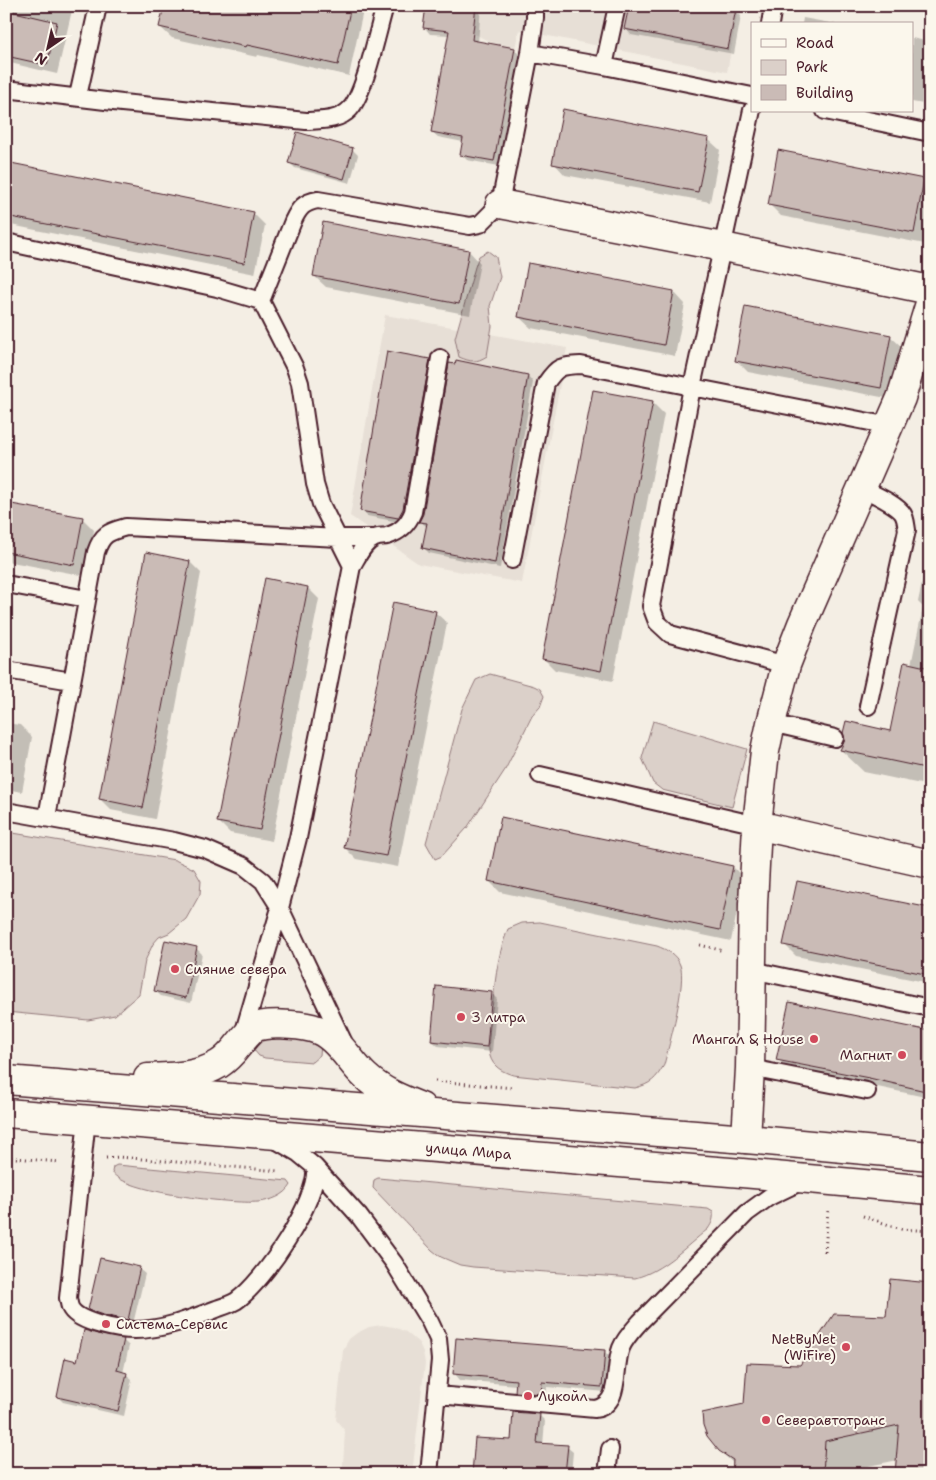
<svg xmlns="http://www.w3.org/2000/svg" width="936" height="1480" font-family="'Shantell Sans',sans-serif">
	<rect width="100%" height="100%" fill="#f4eee4"/>
	<filter id="ink" filterUnits="userSpaceOnUse"><feTurbulence type="fractalNoise" baseFrequency=".02" numOctaves="2"/><feDisplacementMap in="SourceGraphic" scale="10" xChannelSelector="R" yChannelSelector="G"/><feConvolveMatrix kernelMatrix="1 2 1 2 8 2 1 2 1" color-interpolation-filters="sRGB"/></filter>
	<g filter="url(#ink)">
		<path fill="#e7dfd6" d="M 476,6 L 739,6 L 727,72 L 519,30 L 515,48 L 496,45 L 473,33 Z
			M 385,315 L 567,348 L 522,583 L 419,564 L 350,516 Z
			M 381,1325 L 394,1327 L 406,1332 L 419,1343 L 423,1352 L 425,1363 L 412,1474 L 344,1474 L 343,1465 L 345,1431 L 336,1420 L 343,1350 L 349,1339 L 357,1333 L 369,1327 Z"/>
		<path fill="#dbd0c9" stroke="#92787a" d="M 488,251 L 496,257 L 500,277 L 490,306 L 492,326 L 487,356 C 476,363 471,362 459,357 L 455,338 L 475,267 L 479,256 Z
			M 490,674 L 534,686 L 540,689 L 544,696 L 540,707 L 532,716 L 505,770 L 467,828 L 442,856 L 435,859 L 426,843 L 462,709 L 476,680 Z
			M 653,721 L 747,749 L 732,807 L 662,790 L 653,783 L 642,758 Z
			M 13,833 L 175,860 L 194,869 L 201,881 L 200,894 L 186,919 L 169,933 L 159,937 L 153,944 L 145,961 L 139,994 L 115,1015 L 88,1020 L 6,1012 L 6,834 Z
			M 540,922 L 657,946 C 667,950 676,954 680,965 C 687,982 669,1045 664,1065 C 656,1079 651,1084 635,1088 L 513,1075 C 503,1072 493,1067 490,1056 C 487,1044 490,1029 491,1017 C 495,987 496,958 508,929 L 522,923 Z
			M 311,1034 L 321,1045 L 320,1055 L 312,1062 L 265,1058 L 259,1056 L 253,1049 L 254,1039 Z
			M 117,1165 L 288,1181 L 291,1185 C 285,1196 270,1201 258,1202 C 232,1204 124,1193 112,1172 L 113,1167 Z
			M 378,1178 L 708,1209 L 713,1212 C 714,1219 712,1223 708,1229 C 685,1247 663,1271 635,1278 L 473,1267 L 460,1265 L 441,1257 L 432,1250 L 373,1188 L 374,1180 Z"/>
		<path fill="#0003" d="M 6,6 L 73,6 L 57,74 L 6,62 Z
			M 165,6 L 364,6 L 349,76 L 258,55 L 257,57 L 172,38 L 160,27 Z
			M 427,6 L 481,6 L 478,43 L 514,49 L 520,55 L 499,166 L 467,160 L 461,154 L 463,142 L 438,137 L 432,132 L 450,35 L 430,34 L 425,28 Z
			M 593,6 L 608,6 L 608,9 Z
			M 735,10 L 741,16 L 734,54 L 631,35 L 626,29 Z
			M 803,18 L 836,24 L 802,24 Z
			M 912,38 L 930,42 L 930,105 L 912,102 Z
			M 708,139 L 720,150 L 710,202 L 565,175 L 554,163 Z
			M 352,149 L 358,155 L 350,183 L 295,168 L 290,163 Z
			M 6,164 L 253,213 L 265,225 L 255,274 L 6,224 Z
			M 924,180 L 930,186 L 930,219 L 925,244 L 781,216 L 769,204 Z
			M 469,251 L 480,263 L 470,315 L 326,287 L 314,276 Z
			M 674,292 L 685,304 L 675,356 L 531,328 L 519,317 Z
			M 890,336 L 902,347 L 892,399 L 748,372 L 736,360 Z
			M 429,360 L 435,366 L 404,523 L 367,516 L 361,510 Z
			M 528,376 L 533,382 L 500,568 L 429,553 L 424,548 L 427,527 L 421,522 Z
			M 652,402 L 664,414 L 613,681 L 555,670 L 544,659 Z
			M 6,504 L 83,519 L 94,530 L 86,576 L 6,561 Z
			M 190,562 L 201,573 L 155,819 L 111,810 L 100,799 Z
			M 926,564 L 930,565 L 930,786 L 864,772 L 841,750 L 891,732 L 911,665 L 923,607 L 918,602 Z
			M 308,588 L 319,599 L 272,841 L 230,833 L 218,821 Z
			M 435,612 L 447,623 L 398,867 L 356,859 L 345,848 Z
			M 6,723 L 20,725 L 32,737 L 22,792 L 6,789 Z
			M 733,867 L 744,878 L 731,941 L 500,892 L 489,881 Z
			M 930,909 L 930,983 L 796,956 L 785,945 Z
			M 196,948 L 202,954 L 191,1003 L 161,996 L 155,991 Z
			M 491,993 L 497,999 L 492,1052 L 438,1046 L 432,1041 Z
			M 930,1033 L 930,1098 L 787,1068 L 778,1059 Z
			M 139,1269 L 145,1274 L 133,1324 L 110,1320 L 95,1315 L 89,1309 Z
			M 930,1285 L 898,1460 L 854,1469 L 853,1474 L 733,1474 L 734,1464 L 720,1451 L 745,1405 L 801,1367 L 887,1318 Z
			M 123,1340 L 129,1346 L 123,1373 L 126,1374 L 132,1379 L 124,1416 L 63,1402 L 58,1397 L 77,1363 Z
			M 605,1352 L 610,1357 L 607,1392 L 547,1387 L 546,1399 L 521,1397 L 516,1391 L 516,1385 L 460,1380 L 455,1374 Z
			M 539,1415 L 545,1421 L 543,1445 L 567,1447 L 573,1452 L 571,1474 L 473,1474 L 512,1442 Z"/>
		<path fill="#cabbb6" stroke="#4a1f2b" d="M 164,6 L 351,6 L 338,65 L 247,45 L 246,47 L 159,27 Z
			M 426,6 L 476,6 L 472,40 L 515,48 L 494,161 L 460,155 L 463,138 L 431,132 L 449,31 L 423,28 Z
			M 629,6 L 722,6 L 736,9 L 728,49 L 624,29 Z
			M 6,10 L 57,22 L 47,65 L 6,56 Z
			M 563,109 L 709,138 L 698,192 L 552,164 Z
			M 297,132 L 353,148 L 344,179 L 288,163 Z
			M 778,150 L 924,179 L 914,233 L 768,205 Z
			M 6,162 L 254,212 L 244,263 L 6,216 Z
			M 323,222 L 469,250 L 459,304 L 313,276 Z
			M 528,263 L 674,291 L 664,345 L 518,317 Z
			M 745,306 L 891,335 L 881,388 L 735,361 Z
			M 387,351 L 430,359 L 403,509 L 398,518 L 360,511 Z
			M 456,360 L 528,375 L 495,563 L 422,548 L 427,523 L 419,522 L 423,514 L 449,363 L 455,364 Z
			M 593,390 L 653,401 L 601,671 L 542,659 Z
			M 6,503 L 83,517 L 74,565 L 6,552 Z
			M 146,552 L 190,561 L 143,808 L 99,799 Z
			M 265,578 L 308,587 L 260,830 L 217,822 Z
			M 393,602 L 436,611 L 386,856 L 344,848 Z
			M 904,662 L 930,668 L 930,769 L 840,750 L 845,740 L 843,733 L 846,721 L 890,731 Z
			M 501,817 L 733,866 L 720,930 L 488,881 Z
			M 797,881 L 930,908 L 930,975 L 783,945 Z
			M 165,940 L 197,947 L 186,998 L 154,991 Z
			M 436,986 L 492,992 L 487,1047 L 431,1041 Z
			M 789,1002 L 930,1031 L 930,1092 L 869,1078 L 776,1060 Z
			M 100,1258 L 140,1267 L 128,1320 L 103,1315 L 88,1310 Z
			M 890,1279 L 930,1283 L 930,1474 L 895,1474 L 899,1425 L 825,1441 L 823,1474 L 732,1474 L 733,1460 L 719,1451 L 707,1436 L 703,1425 L 702,1413 L 744,1404 L 747,1363 L 800,1365 L 834,1314 L 886,1316 Z
			M 84,1330 L 98,1334 L 124,1339 L 117,1370 L 127,1373 L 118,1411 L 57,1397 L 65,1358 L 77,1361 Z
			M 456,1338 L 605,1350 L 602,1387 L 542,1382 L 541,1394 L 515,1392 L 516,1380 L 453,1374 Z
			M 513,1412 L 540,1414 L 537,1443 L 568,1445 L 565,1474 L 472,1474 L 475,1438 L 511,1440 Z"/>
		<g fill="none" stroke-linecap="round" stroke-linejoin="round">
			<g stroke="#4a1f2b" stroke-width="20">
				<path id="service" d="M 770,24 L 773,6
					M 530,53 L 604,66 L 752,96
					M 604,66 L 617,6
					M 6,89 L 122,103 L 306,121 C 321,120 339,121 350,109 C 365,93 378,29 385,6
					M 78,96 L 98,6
					M 825,111 L 930,133
					M 6,242 L 217,288 L 261,301 L 295,368 L 300,383 L 315,484 L 321,504 L 352,566 L 298,838 L 280,908 L 242,1038
					M 261,301 L 293,221 C 299,208 304,202 318,200 L 470,226 L 480,224 L 500,204 L 530,53 L 535,18 L 535,6
					M 862,488 C 873,494 897,504 903,514 C 906,519 906,525 907,530 L 868,706
					M 512,560 L 546,383 C 558,366 560,366 581,365 L 692,387 L 752,110
					M 352,566 C 358,556 364,542 375,538 C 379,536 384,537 387,536 C 401,532 408,524 413,512 L 440,358
					M 6,584 L 87,599
					M 786,665 L 670,634 L 657,622 L 651,606 L 692,387 L 890,426
					M 6,670 L 72,681
					M 771,723 L 835,738
					M 540,775 L 757,825
					M 6,811 L 174,841 L 205,849 L 244,866 L 263,881 L 280,908 L 344,1043
					M 47,817 L 96,552 C 102,534 108,532 126,527 L 338,538 L 375,538
					M 752,970 L 930,1008
					M 750,1068 L 867,1091
					M 87,1119 L 68,1298 C 69,1302 69,1306 71,1309 C 80,1323 119,1330 135,1330 C 163,1330 193,1318 219,1308 C 225,1306 231,1304 236,1301 C 264,1282 319,1200 315,1167
					M 274,1139 L 298,1153 L 315,1167 L 359,1216 L 394,1263 L 430,1322 L 438,1339 L 440,1360 L 429,1474
					M 438,1395 L 595,1409 C 622,1404 613,1369 621,1348 C 625,1338 633,1330 640,1322 L 747,1213 L 769,1197 L 800,1182
					M 607,1474 L 610,1449"/>
			</g>
			<g stroke="#4a1f2b" stroke-width="31">
				<path id="minor" d="M 500,204 L 723,247 L 930,290
					M 757,825 L 930,864
					M 746,1139 L 750,1068 L 753,904 L 757,825 L 765,751 L 771,723 L 786,665 L 802,624 L 901,398 L 930,303"/>
			</g>
			<g stroke="#4a1f2b" stroke-width="31">
				<g id="primary">
					<path d="M 148,1078 C 172,1077 198,1077 219,1064 C 234,1055 240,1040 253,1029 C 262,1021 300,1025 312,1028 C 336,1034 348,1060 365,1076 C 381,1091 400,1099 421,1107"/>
					<path d="M 6,1080 L 746,1139 L 930,1156"/>
					<path id="s1" d="M 6,1113 L 742,1173 L 930,1190"/>
				</g>
			</g>
			<path stroke="#4a1f2b" stroke-width="3" stroke-dasharray="1 4" stroke-linecap="butt" d="M 700,945 L 724,951
				M 435,1081 L 514,1088
				M 6,1157 L 58,1162
				M 106,1158 L 119,1157 L 279,1171
				M 863,1216 L 901,1229 L 930,1231
				M 825,1252 L 828,1210"/>
			<use href="#service" stroke="#fbf7ec" stroke-width="16"/>
			<use href="#minor" stroke="#fbf7ec" stroke-width="28"/>
			<use href="#primary" stroke="#fbf7ec" stroke-width="28"/>
		</g>
	</g>
	<g fill="#d1495b" stroke="#fbf7ec" stroke-width="2">
		<circle cx="175" cy="969" r="5"/>
		<circle cx="461" cy="1017" r="5"/>
		<circle cx="814" cy="1039" r="5"/>
		<circle cx="902" cy="1055" r="5"/>
		<circle cx="106" cy="1324" r="5"/>
		<circle cx="846" cy="1347" r="5"/>
		<circle cx="528" cy="1396" r="5"/>
		<circle cx="766" cy="1420" r="5"/>
	</g>
	<g text-anchor="middle" dominant-baseline="central" stroke-width="4" stroke-linejoin="round" paint-order="stroke">
		<g font-size="14" fill="#4a1f2b" stroke="#fbf7ec" text-anchor="start">
			<text x="185" y="969">Сияние севера</text>
			<text x="471" y="1017">3 литра</text>
			<text x="804" y="1039" text-anchor="end">Мангал &amp; House</text>
			<text x="892" y="1055" text-anchor="end">Магнит</text>
			<text x="116" y="1324">Система-Cервис</text>
			<text x="836" y="1339" text-anchor="end">NetByNet<tspan x="836" dy="16">(WiFire)</tspan></text>
			<text x="538" y="1396">Лукойл</text>
			<text x="776" y="1420">Северавтотранс</text>
		</g>
		<g font-size="14" fill="#4a1f2b" stroke="#fbf7ec">
			<text stroke="none"><textPath href="#s1" startOffset="464">улица Мира</textPath></text>
		</g>
	</g>
	<rect width="936" height="1480" fill="none" stroke="#fbf7ec" stroke-width="25"/>
	<rect x="12" y="12" width="911" height="1455" fill="none" stroke="#4a1f2b" stroke-width="2" filter="url(#ink)"/>
	<rect x="751" y="22" width="162" height="90" fill="#fbf7ec" stroke="#b4a19f"/>
	<rect x="761" y="39" width="25" height="8" fill="#fbf7ec" stroke="#b4a19f"/>
	<text x="796" y="48" font-size="15" fill="#4a1f2b">Road</text>
	<rect x="761" y="60" width="25" height="15" fill="#dbd0c9" stroke="#b4a19f"/>
	<text x="796" y="72" font-size="15" fill="#4a1f2b">Park</text>
	<rect x="761" y="85" width="25" height="15" fill="#cabbb6" stroke="#b4a19f"/>
	<text x="796" y="98" font-size="15" fill="#4a1f2b">Building</text>
	<g transform="translate(48 48) rotate(214)" stroke="#fbf7ec" stroke-width="4" paint-order="stroke">
	<path d="M0-4L9 19L0 12L-9 19Z" fill="#4a1f2b"/>
	<text y="-8" font-size="14" font-weight="bold" text-anchor="middle" fill="#4a1f2b">N</text>
	</g>
</svg>
